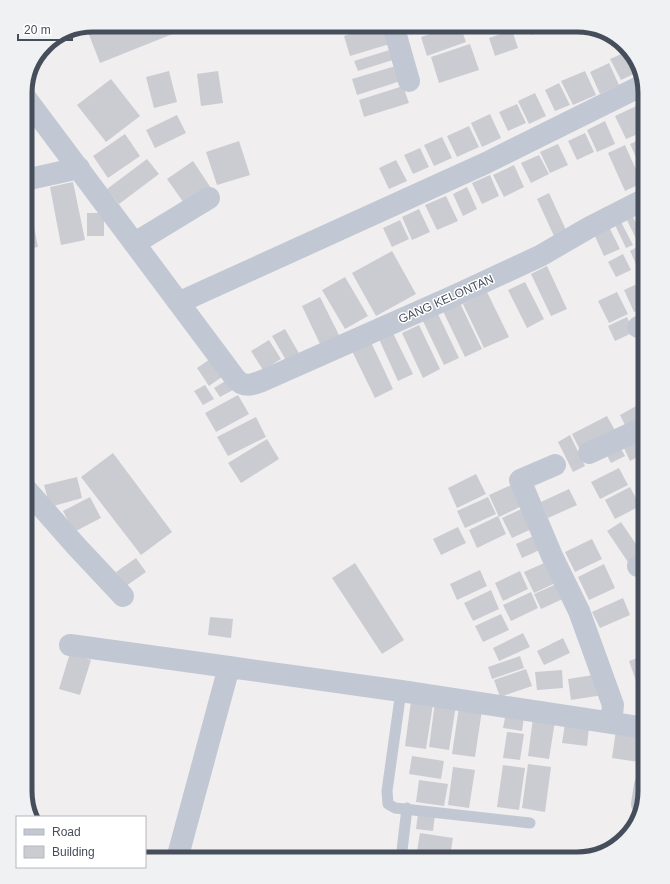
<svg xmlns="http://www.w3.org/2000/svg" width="670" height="884" font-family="Helvetica,sans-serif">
	<rect width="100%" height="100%" fill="#f0eeee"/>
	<path fill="#cbccd2" d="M 93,25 L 195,25 L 100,63 L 86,27 Z
		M 377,25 L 388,25 L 393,43 L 350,56 L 344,36 Z
		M 421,25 L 442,25 L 423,32 Z
		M 457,25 L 460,25 L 466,42 L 427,56 L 421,37 Z
		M 529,25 L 559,25 L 532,35 Z
		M 512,30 L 518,48 L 495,56 L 489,38 Z
		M 470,44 L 479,70 L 439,83 L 431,57 Z
		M 396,48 L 399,58 L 358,71 L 354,61 Z
		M 628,51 L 638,72 L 621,80 L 610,59 Z
		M 609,63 L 619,85 L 600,94 L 590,72 Z
		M 399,65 L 404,80 L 357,95 L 352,79 Z
		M 169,71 L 177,102 L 154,108 L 146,77 Z
		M 218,71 L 223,103 L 201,106 L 197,74 Z
		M 585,71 L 596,95 L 573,105 L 561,81 Z
		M 111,79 L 140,116 L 106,142 L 77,105 Z
		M 559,83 L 570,105 L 555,111 L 545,90 Z
		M 403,86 L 409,103 L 364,117 L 359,100 Z
		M 535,93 L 546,116 L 529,124 L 518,101 Z
		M 645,102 L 645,131 L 626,139 L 615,116 Z
		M 517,104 L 526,123 L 508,131 L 499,112 Z
		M 490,114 L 501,138 L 482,147 L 471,123 Z
		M 177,115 L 186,133 L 155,148 L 146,130 Z
		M 605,121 L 615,144 L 597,152 L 587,130 Z
		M 469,126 L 479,147 L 457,157 L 447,136 Z
		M 585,133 L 594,152 L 577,160 L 568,141 Z
		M 125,134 L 140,156 L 108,178 L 93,156 Z
		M 442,137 L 452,158 L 434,166 L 424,145 Z
		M 645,137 L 645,177 L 630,144 Z
		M 239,141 L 250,175 L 217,185 L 206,152 Z
		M 558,144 L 568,165 L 550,173 L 540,152 Z
		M 625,145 L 642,183 L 625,191 L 608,153 Z
		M 420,148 L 429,167 L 413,174 L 404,155 Z
		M 25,155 L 29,168 L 25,169 Z
		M 539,155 L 549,174 L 531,183 L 521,163 Z
		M 147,159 L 159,174 L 119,204 L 107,189 Z
		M 396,160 L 407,181 L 389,189 L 379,168 Z
		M 193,161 L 211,188 L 186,206 L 167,179 Z
		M 514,165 L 524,187 L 504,197 L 493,175 Z
		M 490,175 L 499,196 L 482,204 L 472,183 Z
		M 73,182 L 85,240 L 61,245 L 50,187 Z
		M 467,187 L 477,209 L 463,216 L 453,194 Z
		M 549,193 L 566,230 L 554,236 L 537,199 Z
		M 446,196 L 458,221 L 437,230 L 425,205 Z
		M 645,206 L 645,230 L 636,211 Z
		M 419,209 L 430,232 L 412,240 L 402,217 Z
		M 31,212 L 38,247 L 25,249 L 25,213 Z
		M 87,213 L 104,213 L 104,236 L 87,236 Z
		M 632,215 L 645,242 L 645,253 L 643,253 L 626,218 Z
		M 400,220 L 409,239 L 392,247 L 383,228 Z
		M 621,222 L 633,245 L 626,248 L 615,225 Z
		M 609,227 L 620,249 L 604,256 L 594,234 Z
		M 639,246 L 645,259 L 645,262 L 637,266 L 630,251 Z
		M 392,251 L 416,294 L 376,316 L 352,273 Z
		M 623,254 L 631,270 L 616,277 L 608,262 Z
		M 547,266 L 567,309 L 551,316 L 531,274 Z
		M 645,270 L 645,290 L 637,274 Z
		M 345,277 L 368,316 L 345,329 L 322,290 Z
		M 525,282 L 544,319 L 527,328 L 508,290 Z
		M 637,284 L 645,301 L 645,306 L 634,312 L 624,290 Z
		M 487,292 L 509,337 L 484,348 L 463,304 Z
		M 617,292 L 628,314 L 609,323 L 598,301 Z
		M 320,297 L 340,337 L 321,346 L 302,306 Z
		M 458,299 L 482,349 L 465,357 L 441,307 Z
		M 437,312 L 459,358 L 444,365 L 422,319 Z
		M 627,317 L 634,332 L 615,341 L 608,326 Z
		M 419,325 L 440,369 L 423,378 L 402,333 Z
		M 285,329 L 300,355 L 287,362 L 272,336 Z
		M 392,331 L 413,374 L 398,381 L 378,337 Z
		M 269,340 L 281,359 L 263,370 L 251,351 Z
		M 371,342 L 393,389 L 375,398 L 352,351 Z
		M 645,345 L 645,354 L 641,347 Z
		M 213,357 L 226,374 L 209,386 L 197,368 Z
		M 227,380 L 233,390 L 220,397 L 214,388 Z
		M 205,385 L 214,399 L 203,405 L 194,391 Z
		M 238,395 L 249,414 L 216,432 L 205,413 Z
		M 638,405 L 645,418 L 628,431 L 620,415 Z
		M 607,416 L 617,434 L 581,452 L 572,434 Z
		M 256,417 L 266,437 L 228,456 L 217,437 Z
		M 645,433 L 645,453 L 630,461 L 622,444 Z
		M 570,435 L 585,466 L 573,472 L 558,442 Z
		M 267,439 L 279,459 L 241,483 L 228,463 Z
		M 618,443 L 625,456 L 611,463 L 604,450 Z
		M 113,453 L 172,532 L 141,555 L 81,477 Z
		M 645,457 L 645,480 L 636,461 Z
		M 619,468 L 628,485 L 600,499 L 591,482 Z
		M 476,474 L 486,494 L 457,508 L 448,488 Z
		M 77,477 L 82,498 L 50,507 L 44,485 Z
		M 518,482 L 528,503 L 499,517 L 489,495 Z
		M 645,483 L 645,502 L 637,487 Z
		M 630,487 L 640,506 L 615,519 L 605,500 Z
		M 569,489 L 577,505 L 548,518 L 541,502 Z
		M 90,497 L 101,518 L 74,532 L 63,511 Z
		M 488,497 L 496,514 L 465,528 L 457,511 Z
		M 528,506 L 538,526 L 512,538 L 502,518 Z
		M 498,516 L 506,534 L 477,548 L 469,530 Z
		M 621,522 L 644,556 L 630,565 L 607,531 Z
		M 458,527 L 466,543 L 441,555 L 433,539 Z
		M 538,534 L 544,548 L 522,558 L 516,544 Z
		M 592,539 L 602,559 L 575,572 L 565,552 Z
		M 136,558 L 146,572 L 126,586 L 116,572 Z
		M 551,560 L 560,581 L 534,593 L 524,572 Z
		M 355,563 L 404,640 L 382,654 L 332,578 Z
		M 604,564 L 615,588 L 589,600 L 578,577 Z
		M 480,570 L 487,586 L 457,600 L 450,584 Z
		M 520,571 L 528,589 L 503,601 L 495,583 Z
		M 561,582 L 567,597 L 541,609 L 534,594 Z
		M 491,590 L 499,609 L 473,621 L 464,603 Z
		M 531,592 L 538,608 L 511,621 L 503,605 Z
		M 623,598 L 630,615 L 600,628 L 592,612 Z
		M 501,614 L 509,630 L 483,642 L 475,626 Z
		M 210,617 L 233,619 L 231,638 L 208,635 Z
		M 523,633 L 530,647 L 499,661 L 493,648 Z
		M 563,638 L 570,653 L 544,665 L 537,651 Z
		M 70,653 L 91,660 L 80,695 L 59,689 Z
		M 520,656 L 524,668 L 492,679 L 488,667 Z
		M 640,657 L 645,670 L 645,694 L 641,695 L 629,661 Z
		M 526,669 L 532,686 L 500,697 L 494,680 Z
		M 562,670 L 563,688 L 537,690 L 535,672 Z
		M 600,674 L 603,695 L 571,700 L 568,679 Z
		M 411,701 L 433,704 L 426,749 L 405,746 Z
		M 435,702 L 456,705 L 449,750 L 429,747 Z
		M 459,707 L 482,710 L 475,757 L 452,754 Z
		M 506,713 L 524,716 L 522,731 L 503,728 Z
		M 533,718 L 555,721 L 549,759 L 528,756 Z
		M 565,724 L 589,727 L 587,746 L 562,743 Z
		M 616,730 L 645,734 L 645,763 L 612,758 Z
		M 507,732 L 524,734 L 520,760 L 503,758 Z
		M 412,756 L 444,761 L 441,779 L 409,774 Z
		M 528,764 L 551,767 L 545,812 L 522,808 Z
		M 503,765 L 525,768 L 519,810 L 497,807 Z
		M 453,767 L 475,770 L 469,808 L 448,805 Z
		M 419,780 L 448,784 L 444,806 L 416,802 Z
		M 418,813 L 435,815 L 433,831 L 416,829 Z
		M 420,833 L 453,838 L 450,856 L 417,851 Z
		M 416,855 L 437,858 L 436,859 L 415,859 Z"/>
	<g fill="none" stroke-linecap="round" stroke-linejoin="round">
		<path stroke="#c1c8d3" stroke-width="11" d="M 401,691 L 387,791 L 388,804 L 395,808 L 530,823
			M 401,859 L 407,808"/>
		<path stroke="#c1c8d3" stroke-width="22" d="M 393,25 L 409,81
			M 25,97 L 235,378 C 243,388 251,385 262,381 L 456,295 L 540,256 L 590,227 L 645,199
			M 25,180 L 79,168
			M 135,243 L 209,198
			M 180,302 L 486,163 L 643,85
			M 638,327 L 645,324
			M 589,453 L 645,427
			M 555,465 L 520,480 L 552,556 L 579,611 L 613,705 L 611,723
			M 25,488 L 77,547 L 123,596
			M 638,566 L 645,562
			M 70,645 L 229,667
			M 642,804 L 645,785
			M 177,859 L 229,667 L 401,691 L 645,728"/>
	</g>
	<g text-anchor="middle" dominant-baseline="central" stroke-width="3" stroke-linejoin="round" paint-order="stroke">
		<g font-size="12" fill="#464e5b" stroke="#fff">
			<text transform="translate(446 299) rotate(-24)">GANG KELONTAN</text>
		</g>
	</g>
	<path d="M0 0H670V884H0ZM93 32H577A61 61 0 0 1 638 93V791A61 61 0 0 1 577 852H93A61 61 0 0 1 32 791V93A61 61 0 0 1 93 32Z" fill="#f0f1f2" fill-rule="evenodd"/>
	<path fill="none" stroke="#464e5b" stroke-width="5" d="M93 32H577A61 61 0 0 1 638 93V791A61 61 0 0 1 577 852H93A61 61 0 0 1 32 791V93A61 61 0 0 1 93 32Z"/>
	<rect x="16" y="816" width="130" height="52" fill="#ffffff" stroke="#b5b8bd"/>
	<rect x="24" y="829" width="20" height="6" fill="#c1c8d3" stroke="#b5b8bd"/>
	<text x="52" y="836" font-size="12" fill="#464e5b">Road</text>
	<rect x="24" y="846" width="20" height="12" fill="#cbccd2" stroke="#b5b8bd"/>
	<text x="52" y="856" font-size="12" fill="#464e5b">Building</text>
	<path d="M18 34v6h54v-6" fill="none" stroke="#464e5b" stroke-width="2"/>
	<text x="24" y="34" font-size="12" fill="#464e5b" stroke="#ffffff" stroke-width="3" paint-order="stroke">20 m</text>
</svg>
